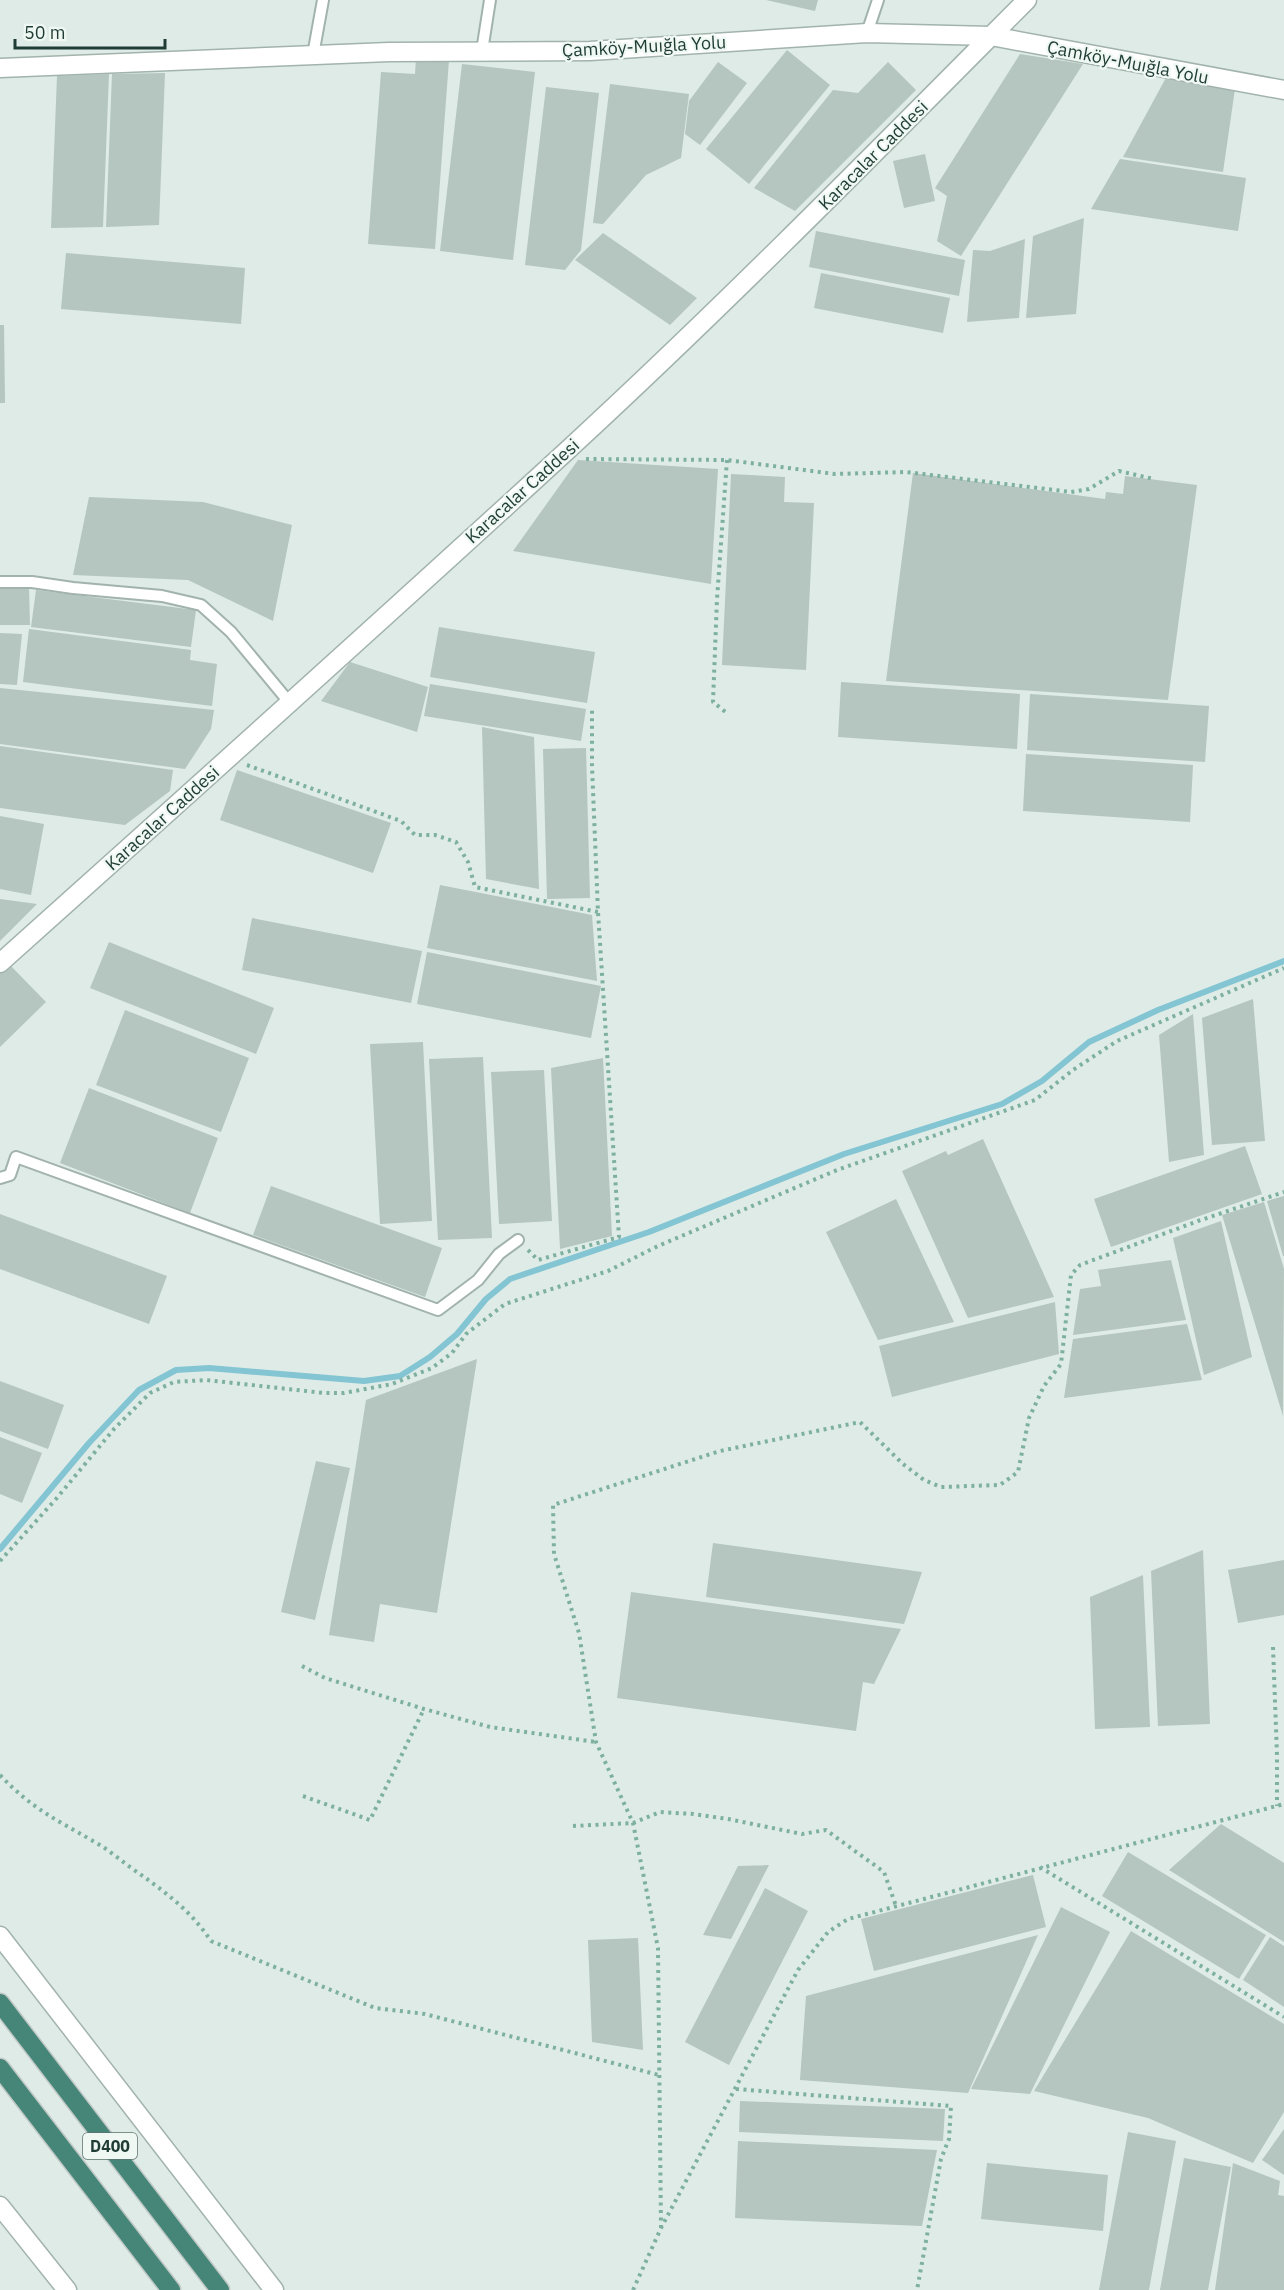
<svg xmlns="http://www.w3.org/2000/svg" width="1284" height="2290" font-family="'IBM Plex Sans',sans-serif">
	<rect width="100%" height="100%" fill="#dfebe6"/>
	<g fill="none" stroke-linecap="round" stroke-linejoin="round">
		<path stroke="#84c5d3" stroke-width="6" d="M 0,1549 L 89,1443 L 139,1390 L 176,1370 L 209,1368 L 364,1381 L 400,1376 L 430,1357 L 457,1334 L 486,1299 L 510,1279 L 649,1232 L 844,1154 L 1002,1104 L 1042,1081 L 1089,1042 L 1158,1010 L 1284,961"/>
	</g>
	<path fill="#b4c6bf" d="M 766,0 L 818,0 L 815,11 Z
		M 787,50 L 830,85 L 749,184 L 706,149 Z
		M 1020,54 L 1083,64 L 961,256 L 937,241 L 947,196 L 935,188 Z
		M 416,58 L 449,60 L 435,249 L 368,244 L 381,72 L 415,74 Z
		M 718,62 L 747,83 L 700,145 L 685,134 L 689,101 Z
		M 888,62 L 916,90 L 795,211 L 754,188 L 833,90 L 858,93 Z
		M 462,64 L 535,72 L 513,260 L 440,251 Z
		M 165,73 L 159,225 L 106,227 L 112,74 Z
		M 109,74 L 103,227 L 51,228 L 57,76 Z
		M 1168,74 L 1235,89 L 1223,172 L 1123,157 Z
		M 610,84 L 689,94 L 681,158 L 646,175 L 603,224 L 593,223 Z
		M 546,87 L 599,93 L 581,250 L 565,270 L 525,265 Z
		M 925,154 L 935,201 L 904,208 L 893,161 Z
		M 1120,159 L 1246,178 L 1238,231 L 1091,209 Z
		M 1084,218 L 1076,314 L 1026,318 L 1033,236 Z
		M 816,231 L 965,260 L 959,296 L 809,267 Z
		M 603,233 L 697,298 L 670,325 L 575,260 Z
		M 1025,239 L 1019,318 L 967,322 L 973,250 L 990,251 Z
		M 66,253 L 245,268 L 241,324 L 61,309 Z
		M 821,273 L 950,298 L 943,333 L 814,308 Z
		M 0,325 L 4,325 L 5,403 L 0,403 Z
		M 578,460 L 718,469 L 711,584 L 513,551 Z
		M 913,473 L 1105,499 L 1106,492 L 1123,494 L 1125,476 L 1197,485 L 1168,700 L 886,681 Z
		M 731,474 L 785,477 L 784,502 L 814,503 L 806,670 L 722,665 Z
		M 89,497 L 203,502 L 292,525 L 273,621 L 188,580 L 73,575 Z
		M 0,588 L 29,588 L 30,625 L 0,625 Z
		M 36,590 L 196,610 L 191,647 L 31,627 Z
		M 439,627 L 595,652 L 587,703 L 430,677 Z
		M 29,629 L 191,650 L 190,660 L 217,664 L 212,706 L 23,682 Z
		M 0,633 L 22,634 L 17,685 L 0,684 Z
		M 350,662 L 428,687 L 417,732 L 321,701 Z
		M 841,682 L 1020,694 L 1017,749 L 838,737 Z
		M 430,684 L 586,709 L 581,741 L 424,716 Z
		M 0,688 L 214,710 L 211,729 L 185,769 L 0,744 Z
		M 1030,694 L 1209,706 L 1205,762 L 1027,750 Z
		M 482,727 L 534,737 L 539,889 L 486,879 Z
		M 0,746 L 173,770 L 170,791 L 125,825 L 0,808 Z
		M 586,748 L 590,898 L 547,899 L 543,749 Z
		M 1026,754 L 1193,765 L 1190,822 L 1023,811 Z
		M 237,770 L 391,823 L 373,873 L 220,820 Z
		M 0,816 L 44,824 L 31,895 L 0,889 Z
		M 440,885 L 592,915 L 597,981 L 427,948 Z
		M 0,899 L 37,904 L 0,941 Z
		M 252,918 L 422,951 L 411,1003 L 242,970 Z
		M 109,942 L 274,1008 L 256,1054 L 90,988 Z
		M 427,952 L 601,986 L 591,1038 L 417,1004 Z
		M 7,962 L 46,1002 L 0,1047 L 0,969 Z
		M 1253,999 L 1265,1141 L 1212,1145 L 1202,1018 Z
		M 125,1010 L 249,1058 L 221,1132 L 96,1085 Z
		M 1193,1014 L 1204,1155 L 1169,1162 L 1159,1035 Z
		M 423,1042 L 432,1221 L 380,1224 L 370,1044 Z
		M 483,1057 L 492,1238 L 438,1240 L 429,1059 Z
		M 603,1058 L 612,1236 L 560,1249 L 551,1068 Z
		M 544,1070 L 552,1221 L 499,1224 L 491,1072 Z
		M 89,1088 L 218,1138 L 190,1213 L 60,1163 Z
		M 983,1139 L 1054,1297 L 968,1318 L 902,1171 L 946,1151 L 948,1155 Z
		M 1245,1146 L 1262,1194 L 1111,1247 L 1094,1199 Z
		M 271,1186 L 442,1248 L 425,1297 L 253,1235 Z
		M 1284,1196 L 1284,1256 L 1283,1256 L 1267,1201 Z
		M 896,1199 L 954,1322 L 878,1340 L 826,1232 Z
		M 1264,1202 L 1284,1269 L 1283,1416 L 1222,1215 Z
		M 0,1214 L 167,1276 L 149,1324 L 0,1269 Z
		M 1221,1221 L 1252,1357 L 1204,1375 L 1173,1238 Z
		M 1171,1260 L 1186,1320 L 1073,1335 L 1080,1289 L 1101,1286 L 1098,1270 Z
		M 1055,1302 L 1059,1354 L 892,1397 L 879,1346 Z
		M 1187,1324 L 1202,1380 L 1064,1398 L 1073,1339 Z
		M 477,1359 L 437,1613 L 380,1604 L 374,1642 L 329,1635 L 366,1400 Z
		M 0,1381 L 64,1405 L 48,1449 L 0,1431 Z
		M 0,1437 L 42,1453 L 22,1503 L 0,1494 Z
		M 316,1461 L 350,1468 L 315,1620 L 281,1612 Z
		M 713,1543 L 922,1572 L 904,1624 L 706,1597 Z
		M 1203,1550 L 1210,1724 L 1158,1726 L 1151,1571 Z
		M 1284,1560 L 1284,1615 L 1238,1623 L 1228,1570 Z
		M 1143,1575 L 1150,1727 L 1095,1729 L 1090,1597 Z
		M 631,1592 L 901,1629 L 874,1684 L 863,1682 L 856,1731 L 617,1698 Z
		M 1221,1824 L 1284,1863 L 1284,1942 L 1169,1870 Z
		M 1128,1852 L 1266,1935 L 1239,1979 L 1102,1896 Z
		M 769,1865 L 731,1939 L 703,1935 L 738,1866 Z
		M 1033,1875 L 1046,1927 L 874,1971 L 861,1919 Z
		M 765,1888 L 808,1911 L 729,2065 L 685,2042 Z
		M 1061,1907 L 1110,1932 L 1030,2094 L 971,2089 Z
		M 1131,1931 L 1284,2024 L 1284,2112 L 1253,2163 L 1148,2118 L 1034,2091 Z
		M 1038,1935 L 968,2093 L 800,2080 L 806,1996 Z
		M 1270,1937 L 1284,1946 L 1284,2007 L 1243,1980 Z
		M 638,1938 L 643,2050 L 592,2042 L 588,1940 Z
		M 740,2101 L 945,2109 L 943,2141 L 739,2132 Z
		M 1284,2129 L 1284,2175 L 1262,2160 Z
		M 1128,2132 L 1176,2141 L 1149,2290 L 1099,2290 Z
		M 738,2141 L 937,2150 L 922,2226 L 735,2218 Z
		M 1184,2158 L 1231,2167 L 1208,2290 L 1160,2290 Z
		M 987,2163 L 1108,2175 L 1103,2231 L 981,2219 Z
		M 1233,2163 L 1280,2181 L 1278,2195 L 1284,2196 L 1284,2290 L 1215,2290 Z"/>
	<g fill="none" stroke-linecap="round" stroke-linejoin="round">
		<g stroke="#a2b3ad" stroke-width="14">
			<path id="service" d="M 867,33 L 878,0
				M 482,51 L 490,0
				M 313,55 L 323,0
				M 0,582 L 32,582 L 73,588 L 162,596 L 201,605 L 231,632 L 289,702
				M 0,1178 L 10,1175 L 16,1157 L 438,1310 L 478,1280 L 499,1254 L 518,1240"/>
		</g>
		<g stroke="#a2b3ad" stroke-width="21">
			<path id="minor" d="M 0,963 C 191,792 383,620 572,446 C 715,314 853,175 991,36 L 1284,90
				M 0,1936 L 274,2290
				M 0,2206 L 67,2290"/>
		</g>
		<g stroke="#a2b3ad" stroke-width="21">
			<path id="tertiary" d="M 0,68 L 389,52 L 590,51 L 867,33 L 991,36 L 1027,0"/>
		</g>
		<g stroke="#c0c8c6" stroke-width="21">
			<path id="trunk" d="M 0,2003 L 220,2290
				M 0,2068 L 171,2290"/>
		</g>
		<path stroke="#7eb0a2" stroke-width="4" stroke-dasharray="3 4.5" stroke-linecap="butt" d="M 586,459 L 727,460 L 835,474 L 906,472 L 1071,492 L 1089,489 L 1119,471 L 1154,479
			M 727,460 L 717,599 L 713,702 L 728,714
			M 247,765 L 401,821 L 415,835 L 435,835 L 456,842 L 468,862 L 475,887 L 598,912
			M 528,1250 L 538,1260 L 619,1237 L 598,912 L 592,766 L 592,710
			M 0,1561 L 56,1499 L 114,1429 L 150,1393 L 174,1382 L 206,1380 L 324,1393 L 344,1393 L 392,1384 L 432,1368 L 452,1353 L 466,1334 L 505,1304 L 608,1271 L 658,1246 L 837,1170 L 1035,1100 L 1073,1070 L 1117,1041 L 1284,968
			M 1273,1647 L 1277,1755 L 1277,1806
			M 302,1666 L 325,1678 L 424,1709 L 490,1727 L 596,1742
			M 0,1775 C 31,1808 55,1819 93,1841 C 106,1848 118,1858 130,1867 C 161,1889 190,1909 211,1941 L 375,2008 L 425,2014 L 659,2075
			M 303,1796 L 370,1820 L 424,1709
			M 573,1826 L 633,1823 L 660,1812 L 693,1814 L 728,1819 L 802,1834 L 826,1830 L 884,1872 L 896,1906
			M 1040,1867 L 1284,2017
			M 736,2089 L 951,2106 L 949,2139 L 941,2159 L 917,2290
			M 661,2228 L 658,1948 L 633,1823 L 596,1742 L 579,1633 L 554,1554 L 553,1505 L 720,1451 L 860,1422 L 903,1464 L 924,1480 L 941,1487 L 1000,1485 L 1018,1472 L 1029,1418 L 1044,1386 L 1061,1364 L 1071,1275 L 1080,1265 L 1198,1221 L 1284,1192
			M 633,2290 L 661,2228 L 798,1970 L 828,1932 L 848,1919 L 1284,1804"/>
		<use href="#service" stroke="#fff" stroke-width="10"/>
		<use href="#minor" stroke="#fff" stroke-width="18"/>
		<use href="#tertiary" stroke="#fff" stroke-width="18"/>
		<use href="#trunk" stroke="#468679" stroke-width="18"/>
	</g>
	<g text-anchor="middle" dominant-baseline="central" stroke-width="4.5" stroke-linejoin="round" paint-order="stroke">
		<rect fill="#f0f8f4" stroke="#5e746e" stroke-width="1.5" x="83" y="2133" width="54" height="26" rx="4.5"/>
		<g font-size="16" font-weight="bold" fill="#1f3c35">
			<text x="110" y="2146">D400</text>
		</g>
		<g font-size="18" fill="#1f3c35" stroke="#f0f8f4">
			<text transform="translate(644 46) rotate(-3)">Çamköy-Muığla Yolu</text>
			<text transform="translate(1128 62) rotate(11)">Çamköy-Muığla Yolu</text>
			<text transform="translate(873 155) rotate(-45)">Karacalar Caddesi</text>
			<text transform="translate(522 491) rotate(-42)">Karacalar Caddesi</text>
			<text transform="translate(162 818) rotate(-42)">Karacalar Caddesi</text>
		</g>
	</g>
	<path d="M15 39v9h150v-9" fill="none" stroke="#1f3c35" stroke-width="3"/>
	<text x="24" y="39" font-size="18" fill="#1f3c35" stroke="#f0f8f4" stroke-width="4.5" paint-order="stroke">50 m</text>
</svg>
